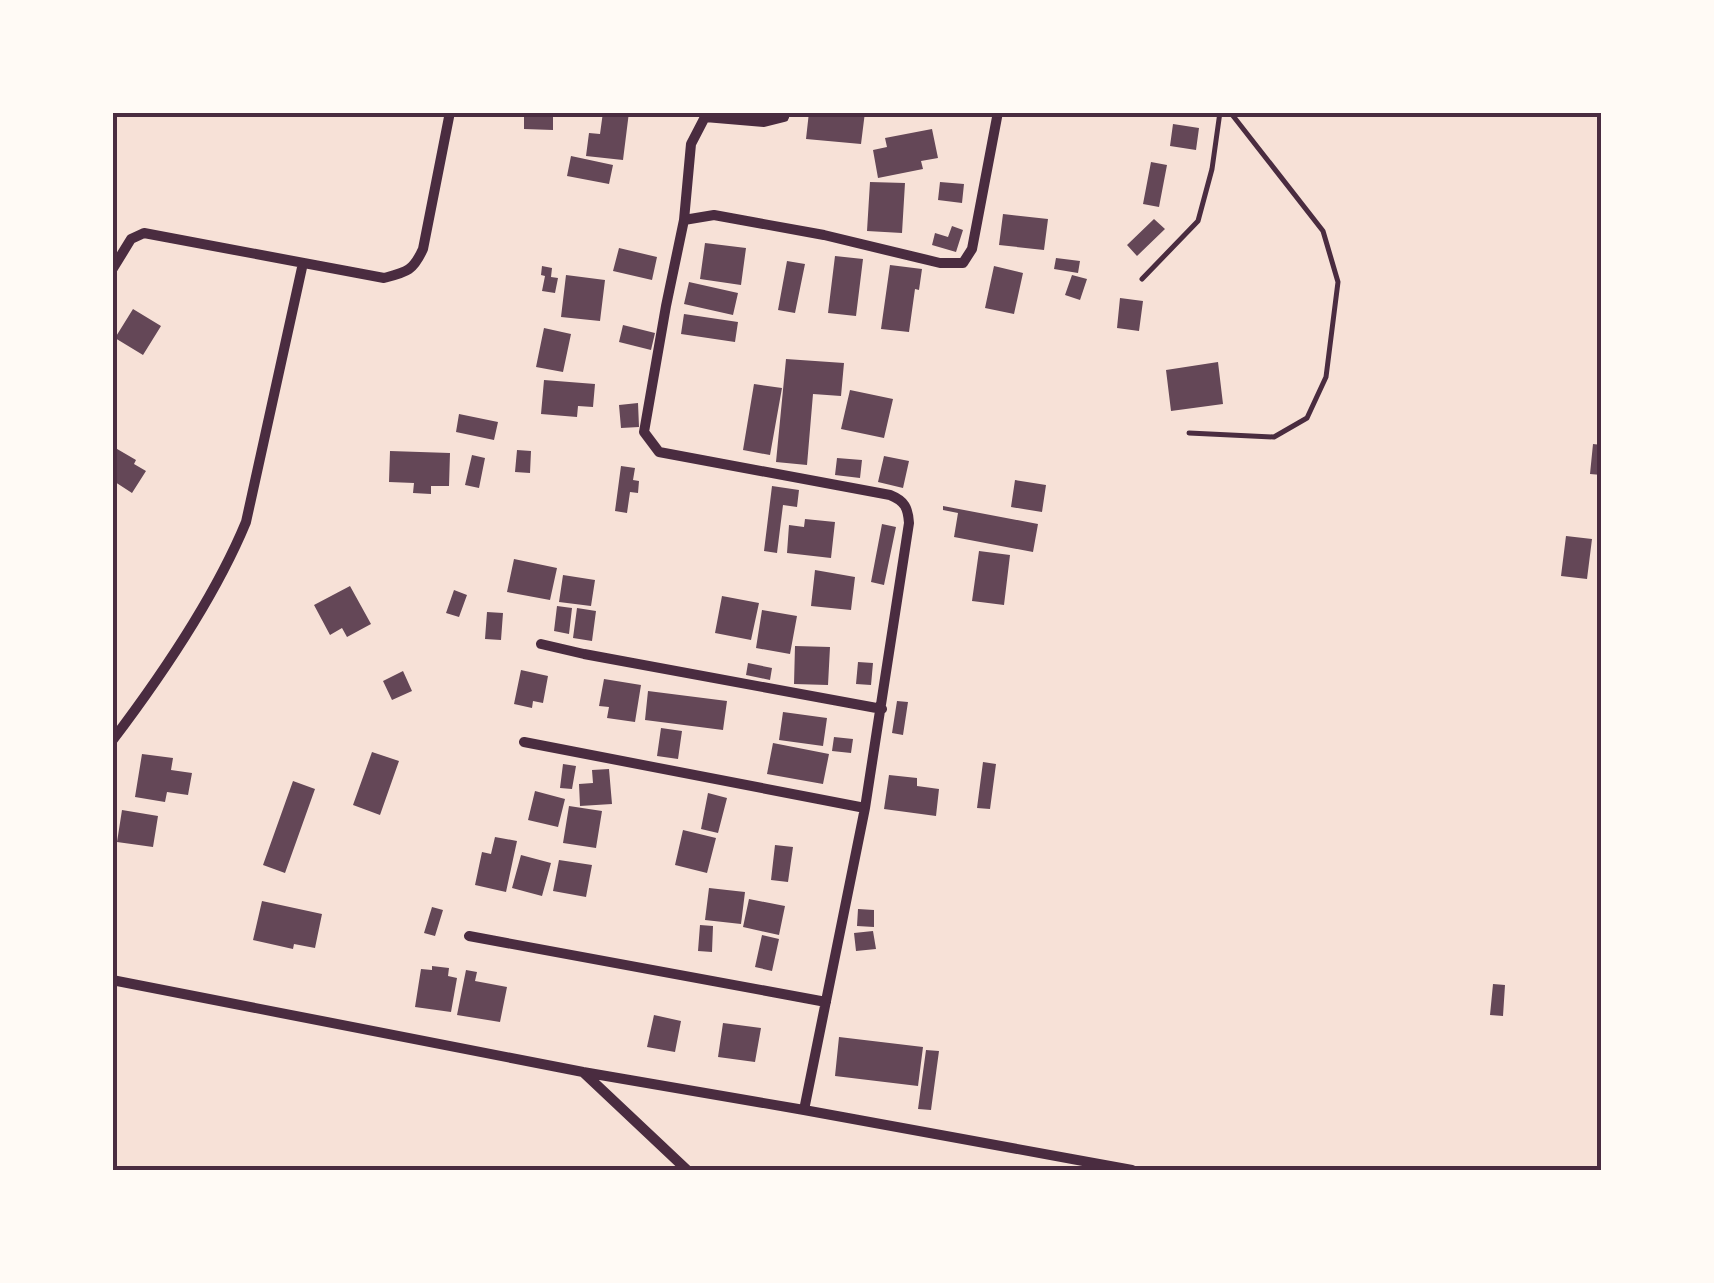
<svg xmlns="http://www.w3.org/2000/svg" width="1714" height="1283" font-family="'Varela Round',sans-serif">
	<rect width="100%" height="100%" fill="#f7e1d7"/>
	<path fill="#644757" d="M 524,112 L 553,112 L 553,130 L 524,129 Z
		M 603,112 L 629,112 L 623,160 L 586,156 L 589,133 L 600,134 Z
		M 809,112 L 865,112 L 861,144 L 806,139 Z
		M 1173,124 L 1199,128 L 1196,150 L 1170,146 Z
		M 932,129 L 938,158 L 921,161 L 923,169 L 878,178 L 873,150 L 887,147 L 885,138 Z
		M 571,156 L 613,165 L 609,184 L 567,176 Z
		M 1151,162 L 1167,165 L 1159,207 L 1143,204 Z
		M 870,182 L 905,183 L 902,233 L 867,231 Z
		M 940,182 L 964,184 L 962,203 L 938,200 Z
		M 1003,214 L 1048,219 L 1044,250 L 999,245 Z
		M 1154,219 L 1165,229 L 1137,256 L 1127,245 Z
		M 952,226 L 963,230 L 956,252 L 932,245 L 935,233 L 948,237 Z
		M 705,243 L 746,248 L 741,285 L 700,279 Z
		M 619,248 L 657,257 L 652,280 L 613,271 Z
		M 835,256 L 863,259 L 856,316 L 828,313 Z
		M 1056,258 L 1080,261 L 1078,273 L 1054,269 Z
		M 787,261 L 805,264 L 795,313 L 778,310 Z
		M 890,265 L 922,269 L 919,290 L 915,289 L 909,332 L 881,329 Z
		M 542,266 L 552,268 L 551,277 L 558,278 L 555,293 L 542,291 L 545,276 L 541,275 Z
		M 994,266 L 1023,273 L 1014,314 L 985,308 Z
		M 566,275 L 605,280 L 600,321 L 561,317 Z
		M 1072,275 L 1087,279 L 1080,300 L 1065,295 Z
		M 689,282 L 738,293 L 733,315 L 684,304 Z
		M 1120,298 L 1143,301 L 1139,331 L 1117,328 Z
		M 133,309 L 161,326 L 143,355 L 115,338 Z
		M 684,314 L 738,322 L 735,342 L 681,334 Z
		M 623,325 L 655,333 L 651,350 L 619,342 Z
		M 544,328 L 571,334 L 563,372 L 536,367 Z
		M 786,359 L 844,363 L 841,396 L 813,394 L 807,465 L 776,462 Z
		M 1218,362 L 1223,404 L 1171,411 L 1166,370 Z
		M 544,380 L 595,384 L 593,407 L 578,406 L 577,417 L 541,414 Z
		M 754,384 L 782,388 L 770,455 L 743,450 Z
		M 850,390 L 893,399 L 884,438 L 841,429 Z
		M 638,403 L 639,427 L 621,428 L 619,405 Z
		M 459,414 L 498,422 L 494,440 L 456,432 Z
		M 1593,444 L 1602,445 L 1602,475 L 1590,474 Z
		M 112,446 L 136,460 L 134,464 L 146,471 L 132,493 L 112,480 Z
		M 517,450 L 531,451 L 530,473 L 515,472 Z
		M 390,451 L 450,453 L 449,486 L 431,486 L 431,494 L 413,493 L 414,483 L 389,482 Z
		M 472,455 L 485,458 L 479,488 L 465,485 Z
		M 884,456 L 909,461 L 903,488 L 878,482 Z
		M 837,458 L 862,460 L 860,478 L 835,475 Z
		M 621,466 L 635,468 L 633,480 L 639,481 L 638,493 L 630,492 L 627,513 L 615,511 Z
		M 1015,480 L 1046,485 L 1042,512 L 1011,507 Z
		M 772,486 L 799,490 L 797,507 L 783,505 L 777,553 L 764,551 Z
		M 943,506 L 1038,524 L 1033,552 L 954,537 L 958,513 L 943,510 Z
		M 805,519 L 835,522 L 831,558 L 787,553 L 789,525 L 804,527 Z
		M 882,524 L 896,527 L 884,585 L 871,582 Z
		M 1566,536 L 1592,539 L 1587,579 L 1561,576 Z
		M 979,551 L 1010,555 L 1004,605 L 972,601 Z
		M 514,559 L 557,568 L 550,600 L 507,592 Z
		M 815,570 L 855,577 L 851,610 L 811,606 Z
		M 563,575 L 595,580 L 591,606 L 559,602 Z
		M 350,586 L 371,624 L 347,637 L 342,628 L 330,635 L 314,605 Z
		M 454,590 L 467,595 L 459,617 L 446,613 Z
		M 722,596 L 759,603 L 751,640 L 715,633 Z
		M 557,606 L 572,608 L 569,634 L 554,631 Z
		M 577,608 L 596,611 L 592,641 L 573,638 Z
		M 762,610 L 797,616 L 790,654 L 756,648 Z
		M 487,612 L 503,613 L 501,640 L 485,639 Z
		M 795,646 L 830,647 L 828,685 L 794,684 Z
		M 858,662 L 873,663 L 871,685 L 856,684 Z
		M 748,663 L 772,668 L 770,680 L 746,675 Z
		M 521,670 L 548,676 L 543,703 L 533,701 L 532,708 L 514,704 Z
		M 403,671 L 412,691 L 392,700 L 383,681 Z
		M 604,679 L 641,685 L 635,722 L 607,718 L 609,707 L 599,706 Z
		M 648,691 L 727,701 L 723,730 L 645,720 Z
		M 897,701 L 908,702 L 903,735 L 892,733 Z
		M 783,712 L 827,718 L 823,746 L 779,740 Z
		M 661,728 L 682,731 L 678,759 L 657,756 Z
		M 834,737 L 853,739 L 851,753 L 832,751 Z
		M 773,743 L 829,754 L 823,784 L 767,774 Z
		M 372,752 L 399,761 L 380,815 L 353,805 Z
		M 142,754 L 173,758 L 171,770 L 192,773 L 188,795 L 167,792 L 165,802 L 135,797 Z
		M 983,762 L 996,764 L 990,809 L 977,808 Z
		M 563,764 L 576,766 L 572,789 L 560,788 Z
		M 609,769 L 612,804 L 580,806 L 579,784 L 593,783 L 592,770 Z
		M 889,775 L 917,778 L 917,786 L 939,789 L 936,816 L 884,809 Z
		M 293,781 L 315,789 L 285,873 L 263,865 Z
		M 535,791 L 565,799 L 558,827 L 528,820 Z
		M 708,793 L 727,798 L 718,833 L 701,829 Z
		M 569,806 L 602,811 L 596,848 L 563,843 Z
		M 122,810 L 158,816 L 153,847 L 117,842 Z
		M 683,830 L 716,838 L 707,873 L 675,865 Z
		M 495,837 L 517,841 L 506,892 L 475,885 L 482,852 L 491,854 Z
		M 775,845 L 793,847 L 788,882 L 771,880 Z
		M 521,855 L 551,863 L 542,896 L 512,888 Z
		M 559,860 L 592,865 L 586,897 L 553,891 Z
		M 709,888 L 745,892 L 741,924 L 705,920 Z
		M 749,899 L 785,906 L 779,935 L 743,927 Z
		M 262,901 L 322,914 L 315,948 L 294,944 L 293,949 L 253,940 Z
		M 432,907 L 443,910 L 435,936 L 424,933 Z
		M 858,909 L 874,910 L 874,927 L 857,926 Z
		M 700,925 L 713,926 L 712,952 L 698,951 Z
		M 873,931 L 876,949 L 856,951 L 854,933 Z
		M 762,935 L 779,939 L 772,971 L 755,967 Z
		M 432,966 L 449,968 L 448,976 L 457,978 L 451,1012 L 415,1007 L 421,969 L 432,970 Z
		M 466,970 L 477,972 L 475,981 L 507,987 L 500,1022 L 457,1015 Z
		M 1493,984 L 1505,985 L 1503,1016 L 1490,1015 Z
		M 654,1015 L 681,1021 L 675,1052 L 647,1047 Z
		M 723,1023 L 761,1028 L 755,1062 L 718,1057 Z
		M 839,1037 L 923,1047 L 918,1086 L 835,1076 Z
		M 926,1050 L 939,1051 L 931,1110 L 918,1109 Z"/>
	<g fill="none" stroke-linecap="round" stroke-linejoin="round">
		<path stroke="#4a2c40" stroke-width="5" d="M 1142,279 L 1198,221 L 1212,169 L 1220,112
			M 1189,433 L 1274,437 L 1307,418 L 1326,377 L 1338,282 L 1323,231 L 1230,112"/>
		<path stroke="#4a2c40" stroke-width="10" d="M 684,220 L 691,144 L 705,117 L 764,122 L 784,117 L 785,112
			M 112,270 L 131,239 L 144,233 L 384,278 C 407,272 413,271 423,249 L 450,112
			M 541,644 L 584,654 L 882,709
			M 112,741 C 162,675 215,597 246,522 L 303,263
			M 524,742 L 865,808
			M 469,936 L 826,1002
			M 112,980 L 583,1072 L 804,1110 L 1132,1170
			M 583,1072 L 687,1170
			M 804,1110 L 865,808 L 909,523 C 908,508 905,501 890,495 L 659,452 L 644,432 L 666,306 L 684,220 L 714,215 L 824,235 L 940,263 L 963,263 L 972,249 L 998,112"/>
	</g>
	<rect width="1714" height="1283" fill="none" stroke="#fffaf5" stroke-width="230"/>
	<rect x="115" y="115" width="1484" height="1053" fill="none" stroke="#4a2c40" stroke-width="4"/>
</svg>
